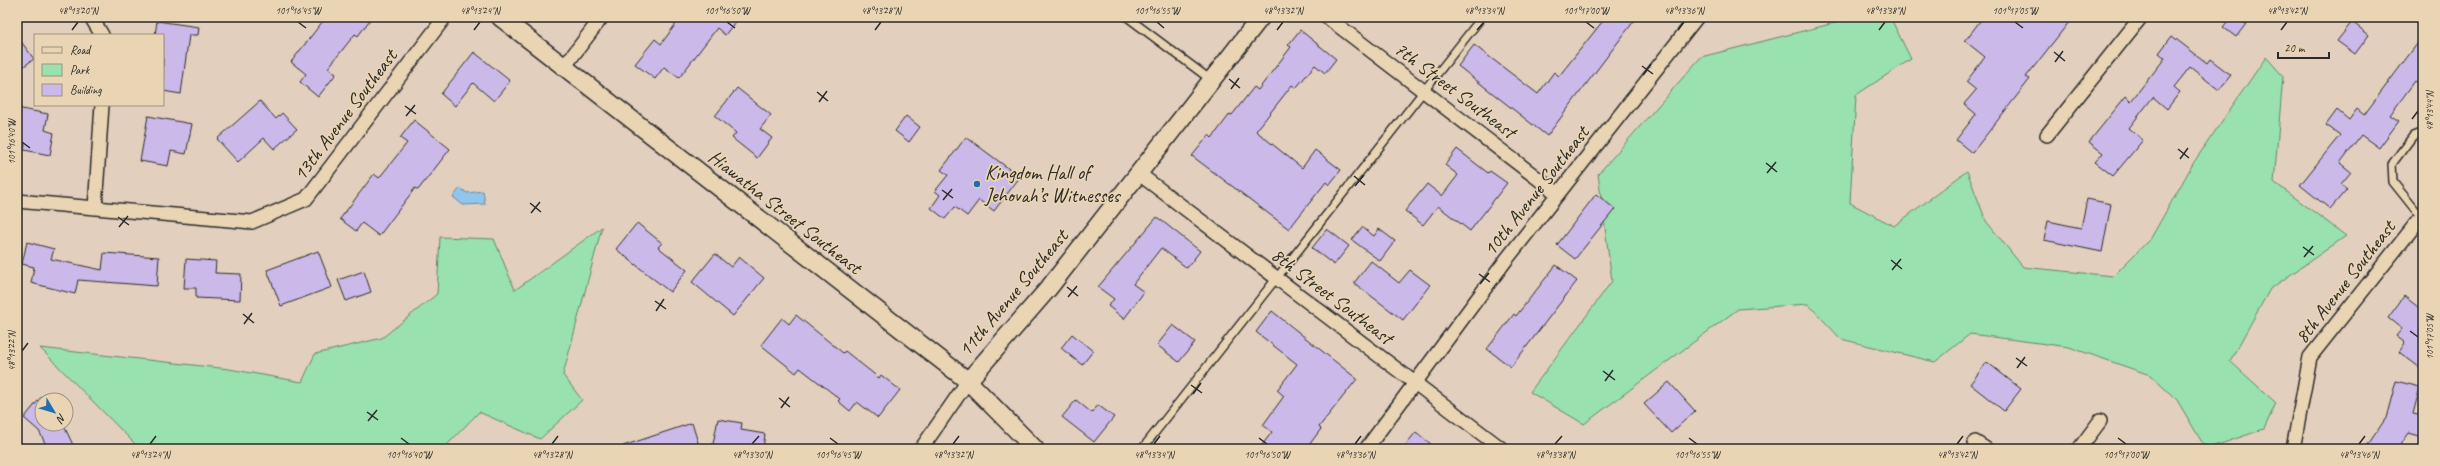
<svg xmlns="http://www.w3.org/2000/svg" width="2440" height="466" font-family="Caveat,sans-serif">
	<rect width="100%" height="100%" fill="#e3cfbe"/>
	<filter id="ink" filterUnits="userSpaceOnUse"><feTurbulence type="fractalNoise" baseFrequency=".025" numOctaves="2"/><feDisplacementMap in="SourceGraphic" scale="8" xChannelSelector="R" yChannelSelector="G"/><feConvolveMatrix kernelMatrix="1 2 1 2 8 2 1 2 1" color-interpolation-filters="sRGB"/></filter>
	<g filter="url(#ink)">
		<path fill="#99e1ae" stroke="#62866c" d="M 1858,17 L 1890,17 L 1911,59 L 1856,95 L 1850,203 L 1894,226 L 1967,171 L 1986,221 L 2023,267 L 2113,276 L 2151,238 L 2194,162 L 2266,57 L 2283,76 L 2274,182 L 2346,236 L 2270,289 L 2230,361 L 2276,403 L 2264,429 L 2206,449 L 2177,400 L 2150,375 L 2069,347 L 1970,334 L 1935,362 L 1841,339 L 1808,304 L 1738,309 L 1584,424 L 1530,392 L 1612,281 L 1598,174 L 1701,57 Z
			M 602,227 L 563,375 L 582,400 L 540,439 L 479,412 L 443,449 L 140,449 L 40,348 L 229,369 L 302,382 L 315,354 L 382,338 L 437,294 L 440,237 L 494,239 L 515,290 Z"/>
		<path fill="#90c6ee" stroke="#6888a0" d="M 460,188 L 467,193 L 483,191 L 485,204 L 463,205 L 453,197 Z"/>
		<path fill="#cbb9ea" stroke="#2b2b2b" d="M 326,17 L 372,17 L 358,36 L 355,34 L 328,68 L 336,74 L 318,97 L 300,82 L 306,74 L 291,62 Z
			M 681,17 L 739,17 L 725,35 L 717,28 L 679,78 L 664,67 L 655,79 L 635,64 L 655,39 L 661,44 Z
			M 1606,17 L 1637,17 L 1547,136 L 1458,66 L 1474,45 L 1538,94 L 1554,72 L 1559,76 Z
			M 1983,17 L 2073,17 L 2026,77 L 2030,79 L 1972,153 L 1956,140 L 1976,114 L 1964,104 L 1976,90 L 1966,82 L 1985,57 L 1965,41 Z
			M 2231,17 L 2236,17 L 2246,24 L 2236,37 L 2223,27 Z
			M 157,21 L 199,27 L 198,35 L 189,35 L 181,94 L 163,91 L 163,35 L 155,35 Z
			M 2352,22 L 2369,35 L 2355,54 L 2337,41 Z
			M 1300,30 L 1336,59 L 1325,73 L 1315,65 L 1296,88 L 1292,85 L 1256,131 L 1302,168 L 1315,150 L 1341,170 L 1329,185 L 1326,182 L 1289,229 L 1192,156 L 1209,135 L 1212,138 L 1230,114 L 1232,115 L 1254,87 L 1258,90 L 1291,47 L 1288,45 Z
			M 17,36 L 34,59 L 17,71 Z
			M 2172,36 L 2207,63 L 2210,59 L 2231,75 L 2219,90 L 2190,67 L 2174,87 L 2180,92 L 2167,109 L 2153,97 L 2129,128 L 2143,140 L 2113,176 L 2095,162 L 2103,153 L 2089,142 L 2126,96 L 2131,101 L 2165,58 L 2159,53 Z
			M 2423,36 L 2423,87 L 2415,81 L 2390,115 L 2399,121 L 2379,148 L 2361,135 L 2340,163 L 2351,172 L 2341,184 L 2347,189 L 2330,209 L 2300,185 L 2340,135 L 2326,125 L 2337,110 L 2349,120 L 2357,109 L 2364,115 Z
			M 474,52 L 510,81 L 494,101 L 473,83 L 455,106 L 441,94 Z
			M 737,88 L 771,115 L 760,129 L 772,138 L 757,158 L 732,138 L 736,133 L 715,116 Z
			M 260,101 L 276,119 L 282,113 L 297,129 L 274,149 L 264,138 L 238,162 L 217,139 Z
			M 17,108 L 48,114 L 45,130 L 54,133 L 50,155 L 24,150 L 25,144 L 17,142 Z
			M 148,116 L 192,124 L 186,154 L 171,151 L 168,166 L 140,161 Z
			M 906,116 L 920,127 L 909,142 L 895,131 Z
			M 414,120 L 450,149 L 418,190 L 415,188 L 379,236 L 362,223 L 356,231 L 340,219 L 374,174 L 379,178 L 407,143 L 400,138 Z
			M 966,137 L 1020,177 L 994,211 L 979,200 L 967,216 L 955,207 L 945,219 L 931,208 L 940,195 L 935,191 L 948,175 L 941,170 Z
			M 1457,149 L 1488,173 L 1490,171 L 1507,183 L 1470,231 L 1438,206 L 1423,225 L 1405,211 L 1427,184 L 1442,196 L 1458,175 L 1445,165 Z
			M 1596,194 L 1615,209 L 1575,259 L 1557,245 Z
			M 2087,199 L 2111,204 L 2102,252 L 2044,240 L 2048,221 L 2081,228 Z
			M 1157,217 L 1200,251 L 1187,268 L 1161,248 L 1133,284 L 1144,292 L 1124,319 L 1108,306 L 1114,299 L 1098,287 Z
			M 637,223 L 662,243 L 658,247 L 687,270 L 670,292 L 616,249 Z
			M 1362,227 L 1374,236 L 1379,229 L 1395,241 L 1380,261 L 1352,240 Z
			M 1327,229 L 1349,246 L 1334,265 L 1312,248 Z
			M 27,242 L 54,249 L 51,259 L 102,270 L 104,253 L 159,257 L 157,286 L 78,280 L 75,294 L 31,283 L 34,267 L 22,264 Z
			M 318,251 L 332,287 L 281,306 L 267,270 Z
			M 715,254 L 731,267 L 739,257 L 764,278 L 733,316 L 692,282 Z
			M 186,259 L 216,261 L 215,273 L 241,274 L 240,300 L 196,298 L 196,288 L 184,288 Z
			M 1371,261 L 1399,283 L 1410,270 L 1430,285 L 1403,320 L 1354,283 Z
			M 1556,265 L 1577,281 L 1511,367 L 1487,349 L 1514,314 L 1516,316 Z
			M 364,271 L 371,292 L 346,301 L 338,280 Z
			M 2404,296 L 2423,311 L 2423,370 L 2399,352 L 2405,343 L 2396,336 L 2402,329 L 2388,318 Z
			M 1272,311 L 1357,379 L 1319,427 L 1321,429 L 1306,449 L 1259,449 L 1272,432 L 1263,425 L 1284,396 L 1277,390 L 1297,364 L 1256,332 Z
			M 796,315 L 843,353 L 845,351 L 879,378 L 881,375 L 900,390 L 878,418 L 857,402 L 850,411 L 838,401 L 840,399 L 800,368 L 796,373 L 761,345 L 782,318 L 789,324 Z
			M 1173,325 L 1195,342 L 1179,362 L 1157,345 Z
			M 1072,334 L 1093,351 L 1082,365 L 1061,348 Z
			M 1987,362 L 2021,389 L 2004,411 L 1970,384 Z
			M 2396,381 L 2420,387 L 2413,414 L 2423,416 L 2423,437 L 2409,433 L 2398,449 L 2365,449 L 2386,418 Z
			M 1669,382 L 1695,411 L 1671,433 L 1644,404 Z
			M 42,396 L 42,424 L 63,424 L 75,449 L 48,449 L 39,431 L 24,418 Z
			M 1076,400 L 1092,413 L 1098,405 L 1114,417 L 1094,442 L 1062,417 Z
			M 718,419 L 742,423 L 741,430 L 765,434 L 763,449 L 712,449 Z
			M 692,423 L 700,449 L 623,449 L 623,446 Z
			M 1416,432 L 1437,449 L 1402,449 Z"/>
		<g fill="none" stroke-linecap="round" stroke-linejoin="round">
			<g stroke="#2b2b2b" stroke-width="10">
				<path id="service" d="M 1127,17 L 1211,80
					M 2421,217 L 2393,182 L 2392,164 L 2413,136 L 2423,132
					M 1142,449 L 1482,17"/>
			</g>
			<g stroke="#2b2b2b" stroke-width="16">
				<path id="minor" d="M 91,17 L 102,35
					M 1327,17 L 1558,194
					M 564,67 L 602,17
					M 2047,135 L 2141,17
					M 1138,173 L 1502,449
					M 17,201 L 252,222 L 306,199 L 445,17
					M 95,208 L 102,105
					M 1975,442 L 1986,449
					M 921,449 L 968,381
					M 1366,449 L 1506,260 L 1697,17
					M 2079,449 L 2100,421
					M 2293,449 L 2310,357 L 2423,215"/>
			</g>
			<g stroke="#2b2b2b" stroke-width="20">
				<path id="tertiary" d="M 500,17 L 968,381 L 1035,449
					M 968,381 L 1048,289 L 1261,17"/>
			</g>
			<use href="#service" stroke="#e9d5b3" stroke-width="7"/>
			<use href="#minor" stroke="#e9d5b3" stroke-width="13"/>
			<use href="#tertiary" stroke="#e9d5b3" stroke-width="17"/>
		</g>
	</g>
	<path fill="none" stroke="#2b2b2b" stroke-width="1.5" d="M 298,22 L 306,28M 727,22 L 735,28M 1157,22 L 1164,28M 1586,22 L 1594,28M 2015,22 L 2023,28M 72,30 L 78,22M 474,30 L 480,22M 875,30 L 881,22M 1277,30 L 1283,22M 1477,30 L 1484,22M 1678,30 L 1684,22M 1879,30 L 1885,22M 2281,30 L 2287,22M 2054,52 L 2065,61M 2055,62 L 2063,51M 1642,66 L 1653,74M 1643,75 L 1651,64M 1229,79 L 1240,88M 1231,89 L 1239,78M 817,92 L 828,101M 819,102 L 827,91M 405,106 L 416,114M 406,116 L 415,105M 2412,119 L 2418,111M 22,142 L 30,148M 2178,149 L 2189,158M 2180,159 L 2188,148M 1766,163 L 1777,172M 1767,173 L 1776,162M 1354,176 L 1365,185M 1355,186 L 1364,175M 942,190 L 953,198M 943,200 L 952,189M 530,203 L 541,212M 531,213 L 540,202M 118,217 L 129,225M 119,227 L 128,216M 2303,247 L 2314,255M 2304,257 L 2313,246M 1891,260 L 1902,269M 1892,270 L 1901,259M 1479,274 L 1490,282M 1480,284 L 1489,273M 1067,287 L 1078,296M 1068,297 L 1077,286M 655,301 L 666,309M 656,311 L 664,299M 243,314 L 254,323M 244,324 L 252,313M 2410,331 L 2418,337M 22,351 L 28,343M 2016,358 L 2027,366M 2017,368 L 2025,357M 1603,371 L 1615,380M 1605,381 L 1613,370M 1191,385 L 1202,393M 1193,394 L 1201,383M 779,398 L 790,407M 781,408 L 789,397M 367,412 L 378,420M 368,421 L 377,410M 401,438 L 409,444M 830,438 L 838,444M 1259,438 L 1267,444M 1689,438 L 1697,444M 2118,438 L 2126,444M 150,444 L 156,436M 552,444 L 558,436M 752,444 L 759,436M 953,444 L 959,436M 1154,444 L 1160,436M 1355,444 L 1361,436M 1555,444 L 1562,436M 1957,444 L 1963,436M 2359,444 L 2365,436"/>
	<circle fill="#1f6fb2" stroke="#e9d5b3" stroke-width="1.5" cx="977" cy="184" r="4"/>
	<g text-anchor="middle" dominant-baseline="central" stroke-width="3.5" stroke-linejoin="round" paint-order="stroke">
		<g font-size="20" fill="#2b2b2b" stroke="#e9d5b3">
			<text transform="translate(1455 90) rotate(37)">7th Street Southeast</text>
			<text transform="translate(345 115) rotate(-53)">13th Avenue Southeast</text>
			<text transform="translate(1536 191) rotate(-52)">10th Avenue Southeast</text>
			<text transform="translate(785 212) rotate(38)">Hiawatha Street Southeast</text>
			<text transform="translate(2345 282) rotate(-52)">8th Avenue Southeast</text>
			<text transform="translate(1013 293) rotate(-50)">11th Avenue Southeast</text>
			<text transform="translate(1332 296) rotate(37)">8th Street Southeast</text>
		</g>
		<g font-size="20" fill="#2b2b2b" stroke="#e9d5b3" text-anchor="start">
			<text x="985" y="172">Kingdom Hall of<tspan x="985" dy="23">Jehovah’s Witnesses</tspan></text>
		</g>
	</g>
	<rect width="2440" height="466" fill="none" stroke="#e9d5b3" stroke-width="44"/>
	<rect x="34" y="34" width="130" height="72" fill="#e9d5b3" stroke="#9d917d"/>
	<rect x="42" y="47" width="20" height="6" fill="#e9d5b3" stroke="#9d917d"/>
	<text x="70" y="54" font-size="12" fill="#2b2b2b">Road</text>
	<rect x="42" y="64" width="20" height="12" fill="#99e1ae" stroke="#9d917d"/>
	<text x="70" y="74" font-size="12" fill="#2b2b2b">Park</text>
	<rect x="42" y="84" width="20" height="12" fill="#cbb9ea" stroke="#9d917d"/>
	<text x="70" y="94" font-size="12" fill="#2b2b2b">Building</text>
	<g transform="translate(54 412) rotate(128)"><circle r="19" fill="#e9d5b3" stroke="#9d917d"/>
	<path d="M0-3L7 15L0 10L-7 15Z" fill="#1f6fb2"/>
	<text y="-6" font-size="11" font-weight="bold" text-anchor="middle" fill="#2b2b2b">N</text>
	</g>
	<path d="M2278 52v6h51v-6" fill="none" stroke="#2b2b2b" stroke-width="2"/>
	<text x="2284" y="52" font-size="12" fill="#2b2b2b" stroke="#e9d5b3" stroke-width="3" paint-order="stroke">20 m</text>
	<rect x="22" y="22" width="2396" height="422" fill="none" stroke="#2b2b2b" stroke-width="1.5"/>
	<g font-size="10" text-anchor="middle" fill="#2b2b2b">
		<text x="78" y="14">48°13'20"N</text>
		<text x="298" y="14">101°16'45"W</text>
		<text x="480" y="14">48°13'24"N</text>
		<text x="727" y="14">101°16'50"W</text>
		<text x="881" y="14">48°13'28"N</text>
		<text x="1157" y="14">101°16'55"W</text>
		<text x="1283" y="14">48°13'32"N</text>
		<text x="1484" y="14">48°13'34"N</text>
		<text x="1586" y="14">101°17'00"W</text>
		<text x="1684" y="14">48°13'36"N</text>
		<text x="1885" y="14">48°13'38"N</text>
		<text x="2015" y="14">101°17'05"W</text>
		<text x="2287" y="14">48°13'42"N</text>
		<text transform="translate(2429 111) rotate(-90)" y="4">48°13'44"N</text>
		<text transform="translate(11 142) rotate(-90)" y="4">101°16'40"W</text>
		<text transform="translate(2429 337) rotate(-90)" y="4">101°17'05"W</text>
		<text transform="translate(11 351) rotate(-90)" y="4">48°13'22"N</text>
		<text x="150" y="458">48°13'24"N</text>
		<text x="409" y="458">101°16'40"W</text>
		<text x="552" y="458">48°13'28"N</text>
		<text x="752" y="458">48°13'30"N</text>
		<text x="838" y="458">101°16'45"W</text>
		<text x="953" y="458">48°13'32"N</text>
		<text x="1154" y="458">48°13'34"N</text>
		<text x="1267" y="458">101°16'50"W</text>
		<text x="1355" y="458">48°13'36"N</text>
		<text x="1555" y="458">48°13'38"N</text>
		<text x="1697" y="458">101°16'55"W</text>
		<text x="1957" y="458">48°13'42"N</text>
		<text x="2126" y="458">101°17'00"W</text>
		<text x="2359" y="458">48°13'46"N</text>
	</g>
</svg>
